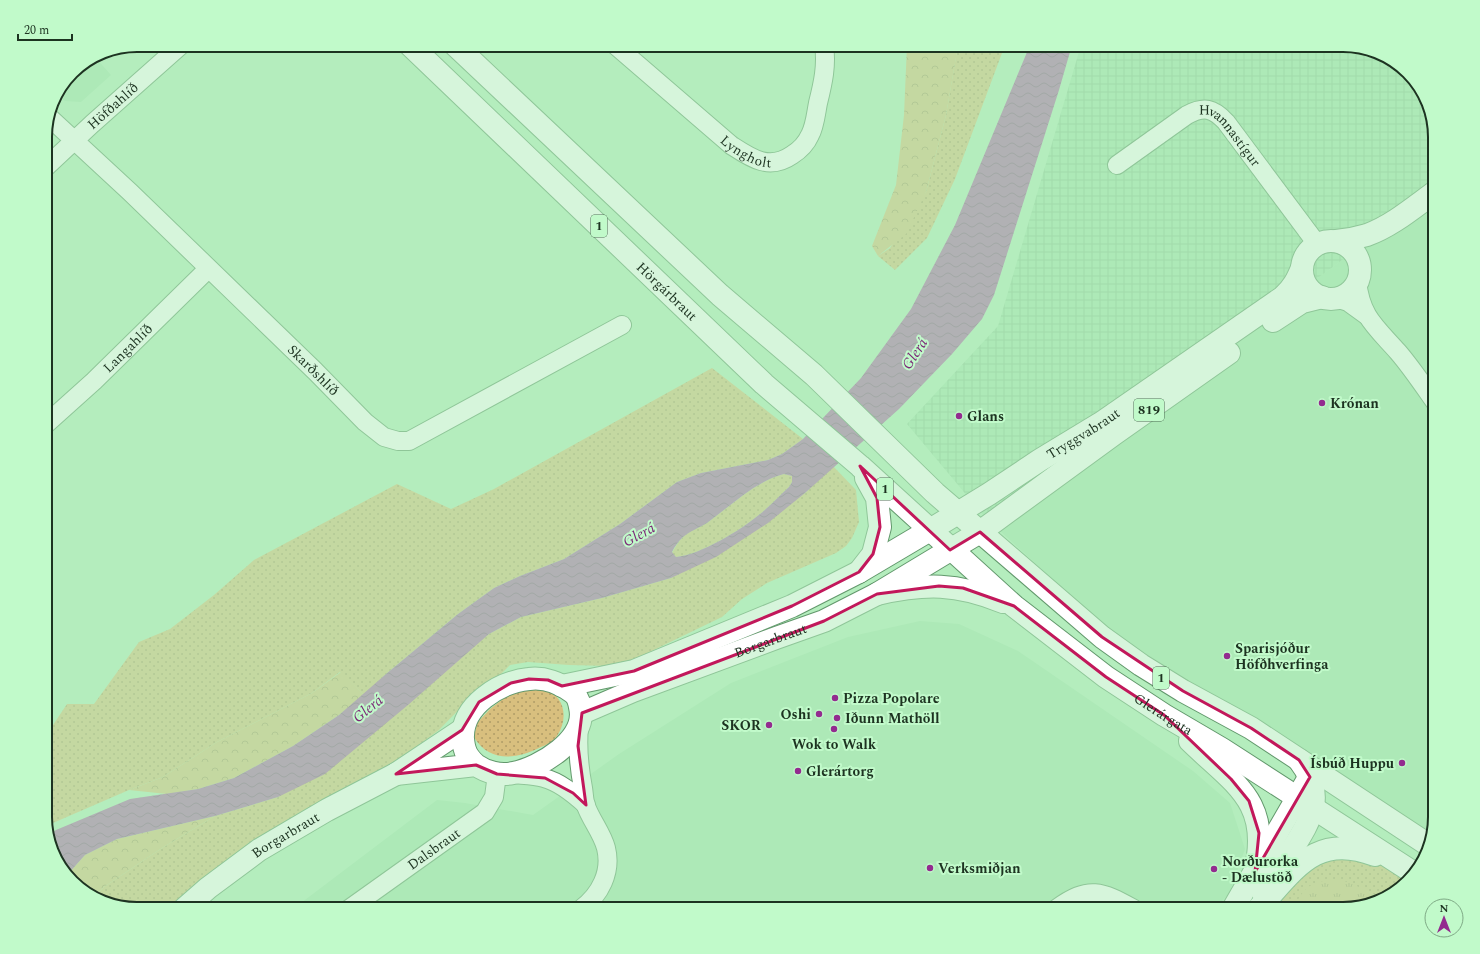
<svg xmlns="http://www.w3.org/2000/svg" width="1480" height="954" font-family="Spectral,serif">
	<defs>
		<pattern id="industrial-grid" width="8" height="8" patternUnits="userSpaceOnUse"><rect width="8" height="8" fill="#a4e4af"/><path d="M0 4h8M4 0v8" fill="none" stroke="#8dc496"/></pattern>
		<pattern id="grass-dots" width="8" height="8" patternUnits="userSpaceOnUse"><rect width="8" height="8" fill="#d8bf7e"/><path d="M2 2h.1M6 6h.1" fill="none" stroke="#af9c67" stroke-width="1.8" stroke-linecap="round"/></pattern>
		<pattern id="forest-crowns" width="20" height="18" patternUnits="userSpaceOnUse"><rect width="20" height="18" fill="#d8bf7e"/><path d="M2 6a3 3 0 1 1 6 0M12 15a3 3 0 1 1 6 0" fill="none" stroke="#af9c67"/></pattern>
		<pattern id="park-tufts" width="24" height="20" patternUnits="userSpaceOnUse"><rect width="24" height="20" fill="#d8bf7e"/><path d="M3 7l-1-3M5 7V3M7 7l1-3M15 17l-1-3M17 17v-4M19 17l1-3" fill="none" stroke="#af9c67"/></pattern>
		<pattern id="water-waves" width="16" height="10" patternUnits="userSpaceOnUse"><rect width="16" height="10" fill="#ad68a8"/><path d="M0 5q4-4 8 0t8 0" fill="none" stroke="#8c5688"/></pattern>
	</defs>
	<rect width="100%" height="100%" fill="#b4edbd"/>
	<path fill="#a4e4af" d="M 95,57 L 111,75 L 81,102 L 65,101 L 56,95 L 72,72 Z
		M 1435,191 L 1435,817 L 1430,834 L 1104,627 L 984,516 L 1326,272 Z
		M 920,621 L 959,624 L 1018,651 L 1193,771 L 1230,803 L 1245,849 L 1229,894 L 1214,909 L 293,909 L 437,800 L 465,803 L 533,815 L 619,754 L 731,683 L 848,637 Z"/>
	<path fill="url(#industrial-grid)" d="M 1081,45 L 1343,45 L 1394,60 L 1423,91 L 1435,137 L 1435,191 L 1326,272 L 984,516 L 907,424 L 998,326 Z"/>
	<path fill="url(#grass-dots)" d="M 958,45 L 1005,45 L 955,179 L 927,238 L 895,270 L 878,256 L 890,248 L 926,192 L 946,115 Z
		M 712,368 L 803,439 L 782,454 L 768,460 L 701,473 L 677,482 L 620,524 L 564,559 L 520,576 L 494,588 L 458,614 L 386,674 L 364,695 L 340,672 L 312,693 L 217,742 L 163,777 L 129,790 L 46,826 L 45,823 L 45,737 L 67,704 L 94,704 L 139,642 L 170,629 L 214,595 L 254,560 L 397,484 L 451,509 L 494,489 Z
		M 833,466 L 856,490 L 859,522 L 852,538 L 846,546 L 836,553 L 767,583 L 742,599 L 722,617 L 629,662 L 610,666 L 569,665 L 528,662 L 510,665 L 501,674 L 479,689 L 439,730 L 381,773 L 192,892 L 173,909 L 137,909 L 95,896 L 104,887 L 162,848 L 215,816 L 278,797 L 489,634 L 521,617 L 602,598 L 671,578 L 805,493 Z
		M 784,474 L 792,476 L 792,482 L 789,487 C 779,496 770,506 760,514 C 741,530 700,555 676,557 L 672,553 C 675,547 678,542 683,537 C 689,531 699,528 707,523 C 732,505 754,482 784,474 Z
		M 527,688 C 532,688 538,688 543,689 C 565,695 569,718 557,736 C 553,742 546,745 539,748 C 517,759 489,763 474,737 L 477,723 L 490,709 L 508,695 Z
		M 1331,854 L 1376,860 L 1407,880 L 1389,897 L 1382,899 L 1366,891 L 1295,907 L 1294,909 L 1269,909 L 1283,890 Z"/>
	<path fill="url(#forest-crowns)" d="M 907,45 L 958,45 L 958,46 L 946,115 L 926,192 L 906,234 L 878,256 L 872,246 L 896,185 L 904,115 Z
		M 341,672 L 364,695 L 339,715 L 293,746 L 234,778 L 198,789 L 167,794 L 129,790 L 163,777 L 217,742 L 312,693 Z
		M 215,816 L 162,848 L 104,887 L 95,896 L 86,894 L 68,874 L 85,855 L 117,839 Z"/>
	<path fill="url(#park-tufts)" d="M 1333,880 L 1349,882 L 1382,899 L 1343,909 L 1294,909 C 1302,888 1311,881 1333,880 Z"/>
	<path fill="url(#water-waves)" fill-rule="evenodd" d="M 1030,45 L 1072,45 L 1059,90 L 994,295 L 982,319 L 952,354 L 899,409 L 805,493 L 768,523 L 716,557 L 671,578 L 602,598 L 521,617 L 489,634 L 408,705 L 325,774 L 278,797 L 215,816 L 117,839 L 85,855 L 68,874 L 57,863 L 49,835 L 56,830 L 130,799 L 198,789 L 234,778 L 293,746 L 339,715 L 386,674 L 458,614 L 494,588 L 520,576 L 564,559 L 620,524 L 677,482 L 701,473 L 768,460 L 782,454 L 803,439 L 861,378 L 911,309 L 955,225 ZM 784,474 L 792,476 L 792,482 L 789,487 C 779,496 770,506 760,514 C 741,530 700,555 676,557 L 672,552 C 675,546 678,542 683,537 C 690,531 699,528 707,523 C 732,505 754,482 784,474 Z"/>
	<g fill="none" stroke-linecap="round" stroke-linejoin="round">
		<g stroke="#62986c" stroke-width="20">
			<g id="minor">
				<path id="s1" d="M 615,45 L 731,145 C 751,158 769,171 792,155 C 800,150 806,144 810,135 C 815,126 816,113 818,103 C 823,83 827,65 824,45"/>
				<path id="s2" d="M 49,117 L 130,192 L 315,371 L 365,422 L 384,437 L 398,441 L 409,441 L 622,325"/>
				<path id="s3" d="M 1117,165 L 1187,115 C 1204,106 1213,108 1226,122 L 1317,244"/>
				<path id="s4" d="M 45,168 L 92,124 L 181,45"/>
				<path d="M 1357,281 C 1361,317 1375,326 1398,352 C 1411,367 1423,385 1435,402"/>
				<path d="M 1335,298 L 1348,302 L 1366,315"/>
				<path id="s5" d="M 45,425 L 94,381 L 208,269"/>
				<path d="M 579,727 C 577,748 579,767 583,788 C 584,794 584,801 586,806 C 591,820 602,833 606,848 C 612,872 600,895 581,909"/>
				<path d="M 513,774 C 523,775 535,775 544,778 C 560,782 574,794 586,805"/>
				<path id="s6" d="M 349,909 L 485,812 L 494,797 L 497,774"/>
				<path d="M 1056,909 C 1089,885 1101,891 1134,909"/>
			</g>
		</g>
		<g stroke="#62986c" stroke-width="24">
			<g id="tertiary">
				<path d="M 562,686 L 634,671 L 792,606 L 859,572 L 930,530"/>
				<path id="s7" d="M 582,713 L 633,691 L 776,638 L 824,621 L 877,594 L 950,550"/>
				<path d="M 396,774 L 476,765 C 486,772 500,776 513,773 C 540,768 588,739 580,707 C 579,701 577,695 572,692 C 560,683 544,677 529,679 C 499,682 461,706 463,739 C 464,751 467,757 476,765"/>
				<path d="M 1264,896 C 1272,881 1281,866 1291,851 C 1312,818 1326,795 1299,760"/>
				<path id="s8" d="M 184,909 L 208,888 L 259,850 L 327,810 L 396,774 L 462,730"/>
				<path d="M 1233,909 L 1307,781"/>
			</g>
		</g>
		<g stroke="#62986c" stroke-width="24">
			<g id="primary">
				<path d="M 1336,241 C 1347,240 1357,238 1367,235 C 1392,226 1414,207 1435,192"/>
				<circle cx="1331" cy="270" r="29"/>
				<path d="M 1273,321 L 1302,302 L 1322,297"/>
				<path id="s9" d="M 930,530 L 989,494 L 1040,460 L 1101,423 L 1283,297 C 1293,288 1297,280 1302,268"/>
				<path d="M 950,550 L 980,532 L 1114,434 L 1229,353"/>
			</g>
		</g>
		<g stroke="#62986c" stroke-width="24">
			<g id="trunk">
				<path id="s10" d="M 410,45 L 764,384 L 860,466 L 1014,606 L 1106,677 L 1164,715 L 1222,749 L 1414,873"/>
				<path d="M 455,45 L 720,295 L 814,375 L 935,493 L 1102,637 L 1141,665 L 1183,691 L 1251,728 L 1427,844"/>
				<path d="M 859,572 L 873,554 L 880,527 L 877,498 L 866,478"/>
				<path d="M 877,594 C 925,583 957,583 1003,602"/>
				<path d="M 1190,741 C 1234,784 1272,801 1255,872"/>
				<path d="M 1258,909 C 1295,870 1315,832 1375,855"/>
			</g>
		</g>
		<use href="#minor" stroke="#fff" stroke-width="18"/>
		<use href="#tertiary" stroke="#fff" stroke-width="22"/>
		<use href="#primary" stroke="#fff" stroke-width="22"/>
		<use href="#trunk" stroke="#fff" stroke-width="22"/>
	</g>
	<path d="M0 0H1480V954H0ZM 860,466 L 950,550 L 980,532 L 1102,637 L 1183,691 L 1251,728 L 1299,760 L 1310,777 L 1255,872 L 1259,833 L 1249,801 L 1231,779 L 1164,715 L 1106,677 L 1014,606 L 963,588 L 939,586 L 877,594 L 824,621 L 582,713 L 578,746 L 586,805 L 573,793 L 545,778 L 497,774 L 476,765 L 396,774 L 462,730 L 479,702 L 511,683 L 529,679 L 548,680 L 562,686 L 634,671 L 792,606 L 859,572 L 873,554 L 880,527 L 877,498 Z" fill="#b4edbd" fill-opacity=".55" fill-rule="evenodd"/>
	<path fill="none" stroke="#c2185b" stroke-width="3" stroke-linejoin="round" d="M 860,466 L 950,550 L 980,532 L 1102,637 L 1183,691 L 1251,728 L 1299,760 L 1310,777 L 1255,872 L 1259,833 L 1249,801 L 1231,779 L 1164,715 L 1106,677 L 1014,606 L 963,588 L 939,586 L 877,594 L 824,621 L 582,713 L 578,746 L 586,805 L 573,793 L 545,778 L 497,774 L 476,765 L 396,774 L 462,730 L 479,702 L 511,683 L 529,679 L 548,680 L 562,686 L 634,671 L 792,606 L 859,572 L 873,554 L 880,527 L 877,498 Z"/>
	<g fill="#932b8f" stroke="#c1faca" stroke-width="1.5">
		<circle cx="1322" cy="403" r="4"/>
		<circle cx="959" cy="416" r="4"/>
		<circle cx="1227" cy="656" r="4"/>
		<circle cx="835" cy="698" r="4"/>
		<circle cx="819" cy="714" r="4"/>
		<circle cx="837" cy="718" r="4"/>
		<circle cx="769" cy="725" r="4"/>
		<circle cx="834" cy="729" r="4"/>
		<circle cx="1402" cy="763" r="4"/>
		<circle cx="798" cy="771" r="4"/>
		<circle cx="930" cy="868" r="4"/>
		<circle cx="1214" cy="869" r="4"/>
	</g>
	<g text-anchor="middle" dominant-baseline="central" stroke-width="4" stroke-linejoin="round" paint-order="stroke">
		<g fill="#c1faca" stroke="#4e6f54" stroke-width="1">
			<rect x="591" y="215" width="16" height="22" rx="3"/>
			<rect x="1134" y="399" width="30" height="22" rx="3"/>
			<rect x="877" y="478" width="16" height="22" rx="3"/>
			<rect x="1153" y="667" width="16" height="22" rx="3"/>
		</g>
		<g font-size="13" font-weight="bold" fill="#1d3321">
			<text x="599" y="226">1</text>
			<text x="1149" y="410">819</text>
			<text x="885" y="489">1</text>
			<text x="1161" y="678">1</text>
		</g>
		<g font-size="14" fill="#1d3321" stroke="#c1faca">
			<text stroke="none"><textPath href="#s4" startOffset="92">Höfðahlíð</textPath></text>
			<text stroke="none"><textPath href="#s3" startOffset="141">Hvannastígur</textPath></text>
			<text stroke="none"><textPath href="#s1" startOffset="170">Lyngholt</textPath></text>
			<text stroke="none"><textPath href="#s10" startOffset="356">Hörgárbraut</textPath></text>
			<text stroke="none"><textPath href="#s5" startOffset="113">Langahlíð</textPath></text>
			<text stroke="none"><textPath href="#s2" startOffset="366">Skarðshlíð</textPath></text>
			<text stroke="none"><textPath href="#s9" startOffset="181">Tryggvabraut</textPath></text>
			<text stroke="none"><textPath href="#s7" startOffset="202">Borgarbraut</textPath></text>
			<text stroke="none"><textPath href="#s10" startOffset="1009">Glerárgata</textPath></text>
			<text stroke="none"><textPath href="#s8" startOffset="126">Borgarbraut</textPath></text>
			<text stroke="none"><textPath href="#s6" startOffset="104">Dalsbraut</textPath></text>
		</g>
		<g font-size="14" font-weight="bold" fill="#1d3321" stroke="#c1faca" text-anchor="start">
			<text x="1330" y="403">Krónan</text>
			<text x="967" y="416">Glans</text>
			<text x="1235" y="648">Sparisjóður<tspan x="1235" dy="16">Höfðhverfinga</tspan></text>
			<text x="843" y="698">Pizza Popolare</text>
			<text x="811" y="714" text-anchor="end">Oshi</text>
			<text x="845" y="718">Iðunn Mathöll</text>
			<text x="761" y="725" text-anchor="end">SKOR</text>
			<text x="834" y="744" text-anchor="middle">Wok to Walk</text>
			<text x="1394" y="763" text-anchor="end">Ísbúð Huppu</text>
			<text x="806" y="771">Glerártorg</text>
			<text x="1222" y="861">Norðurorka<tspan x="1222" dy="16">- Dælustöð</tspan></text>
			<text x="938" y="868">Verksmiðjan</text>
		</g>
		<g font-size="15" font-style="italic" fill="#7b2777" stroke="#c1faca">
			<text transform="translate(915 354) rotate(-57)">Glerá</text>
			<text transform="translate(639 535) rotate(-28)">Glerá</text>
			<text transform="translate(368 709) rotate(-39)">Glerá</text>
		</g>
	</g>
	<path d="M0 0H1480V954H0ZM137 52H1343A85 85 0 0 1 1428 137V817A85 85 0 0 1 1343 902H137A85 85 0 0 1 52 817V137A85 85 0 0 1 137 52Z" fill="#c1faca" fill-rule="evenodd"/>
	<path fill="none" stroke="#1d3321" stroke-width="2" d="M137 52H1343A85 85 0 0 1 1428 137V817A85 85 0 0 1 1343 902H137A85 85 0 0 1 52 817V137A85 85 0 0 1 137 52Z"/>
	<g transform="translate(1444 918)"><circle r="19" fill="#c1faca" stroke="#7faa86"/>
	<path d="M0-3L7 15L0 10L-7 15Z" fill="#932b8f"/>
	<text y="-6" font-size="11" font-weight="bold" text-anchor="middle" fill="#1d3321">N</text>
	</g>
	<path d="M18 34v6h54v-6" fill="none" stroke="#1d3321" stroke-width="2"/>
	<text x="24" y="34" font-size="12" fill="#1d3321" stroke="#c1faca" stroke-width="3" paint-order="stroke">20 m</text>
</svg>
